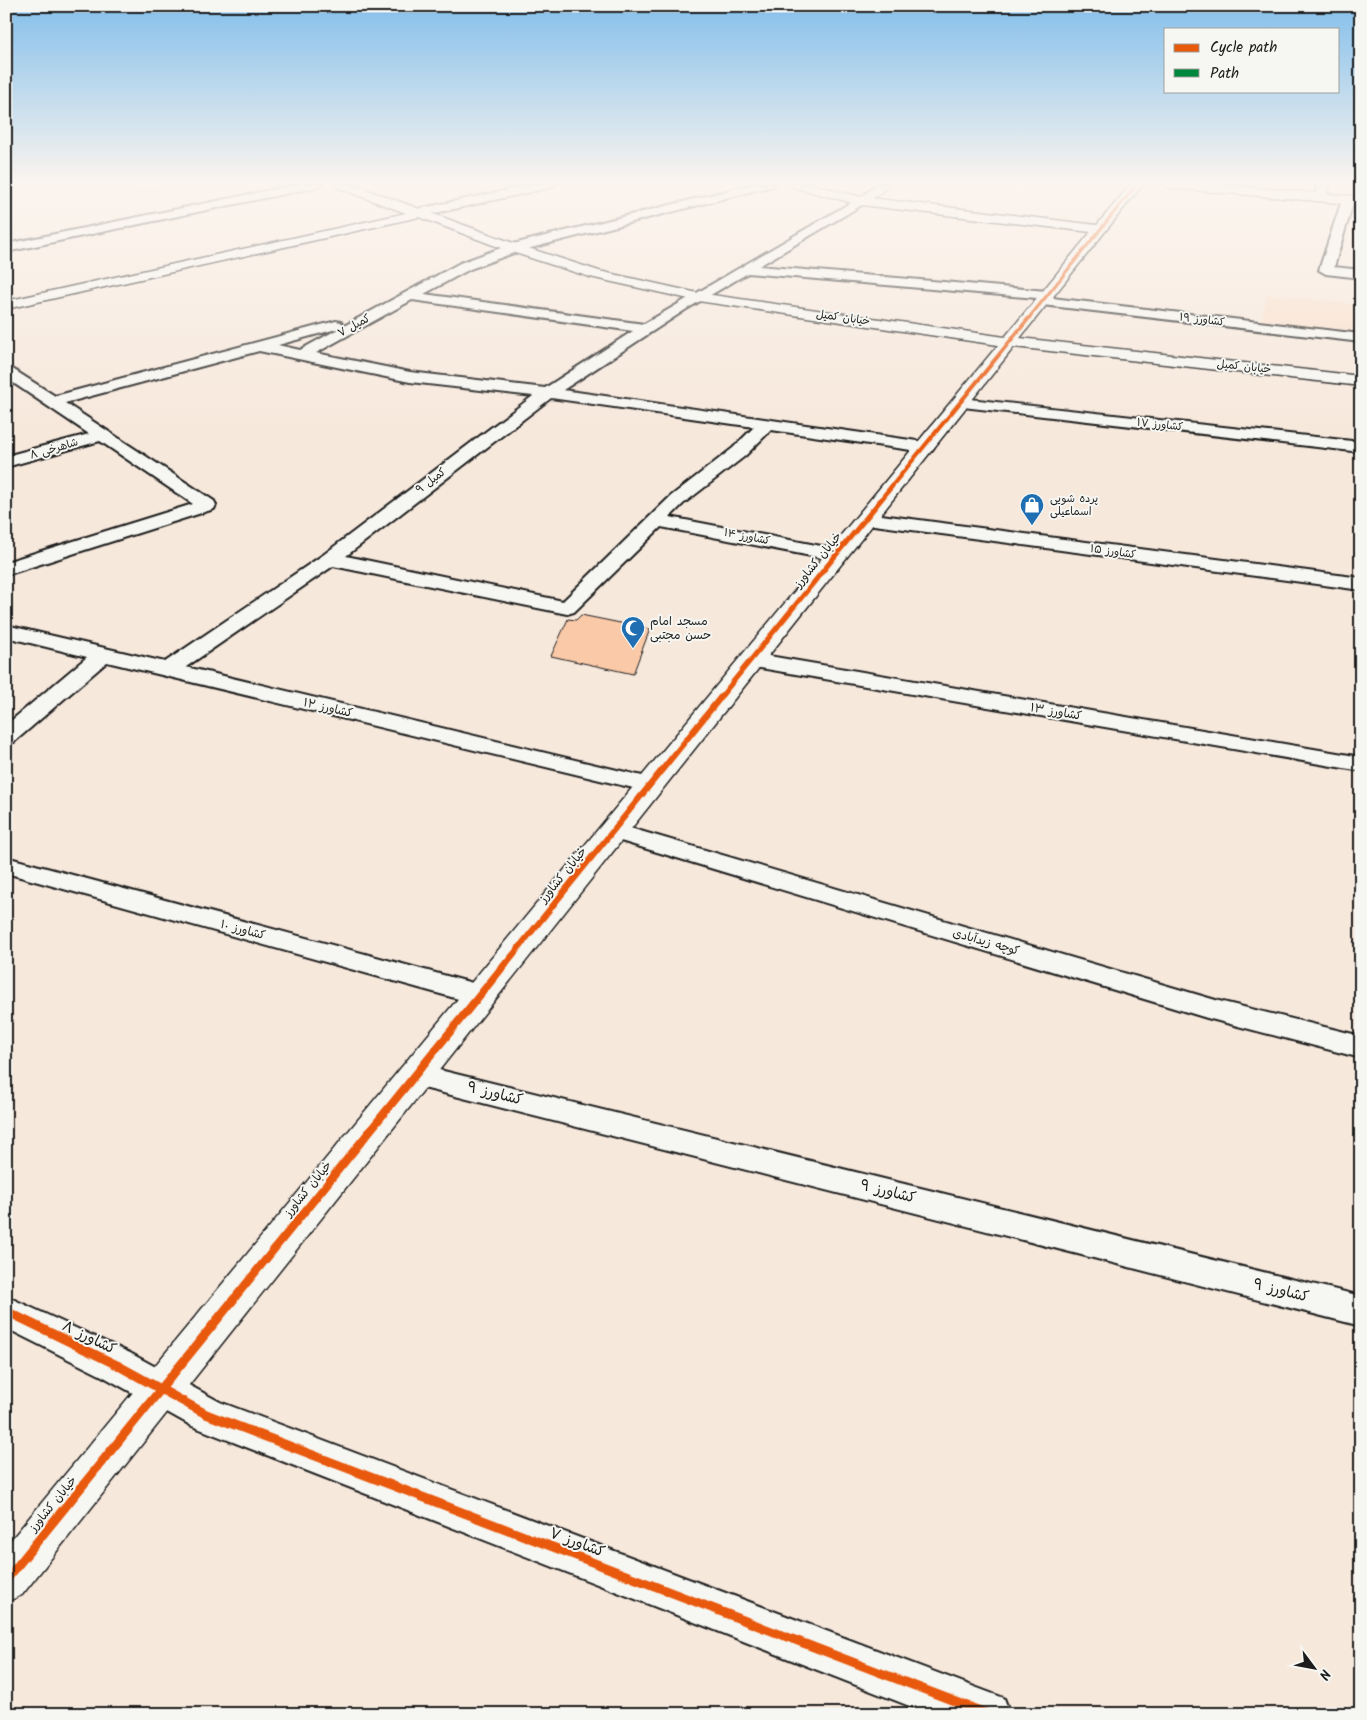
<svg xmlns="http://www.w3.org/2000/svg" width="1367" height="1720" font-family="Kalam,'Playpen Sans Arabic',sans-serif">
	<rect width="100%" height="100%" fill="#f7e8dc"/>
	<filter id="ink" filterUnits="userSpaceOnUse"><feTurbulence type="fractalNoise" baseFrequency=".02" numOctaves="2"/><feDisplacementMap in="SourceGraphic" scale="10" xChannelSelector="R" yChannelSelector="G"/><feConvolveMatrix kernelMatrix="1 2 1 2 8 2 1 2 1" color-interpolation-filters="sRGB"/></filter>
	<g filter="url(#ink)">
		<path fill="#f8dfcc" d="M 1267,294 L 1361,305 L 1361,333 L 1261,322 Z"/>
		<path fill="#c9e49b" stroke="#72805c" d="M 122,184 L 181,184 L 140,192 Z"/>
		<path fill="#f9c9a8" stroke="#1c1c1c" d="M 581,615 L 650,629 L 633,674 L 551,656 L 568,619 L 576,620 Z"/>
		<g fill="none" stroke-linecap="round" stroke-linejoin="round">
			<g stroke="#1c1c1c" stroke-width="4">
				<path id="minor" d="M 300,184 L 323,184 L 317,187 L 6,252 L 6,244 Z
					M 536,184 L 558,184 L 552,187 L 418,217 L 412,213 L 418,209 Z
					M 755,184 L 775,184 L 773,186 L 519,251 L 470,269 L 424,294 L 644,324 L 864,195 L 877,184 L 890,184 L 872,199 L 759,266 L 1047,291 L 1052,292 L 1054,295 L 1052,298 L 1361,334 L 1361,342 L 1042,305 L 1037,304 L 1035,301 L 1037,298 L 748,273 L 685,310 L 563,390 L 931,443 L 934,447 L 931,451 L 925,452 L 771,430 L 745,456 L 683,504 L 670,517 L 837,549 L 844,551 L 847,555 L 844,559 L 837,561 L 661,527 L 574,612 L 567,614 L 333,566 L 186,667 L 659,780 L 662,785 L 659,790 L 650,792 L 107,662 L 14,742 L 6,744 L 6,725 L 87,657 L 6,637 L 6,625 L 165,662 L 323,555 L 533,396 L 410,382 L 259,351 L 65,403 L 214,501 L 216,505 L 214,509 L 6,575 L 6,562 L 193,504 L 100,441 L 6,467 L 6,456 L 89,434 L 6,378 L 6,366 L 11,368 L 55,396 L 336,321 L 341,322 L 343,325 L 342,327 L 460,263 L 509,245 ZM 412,300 L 633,331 L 545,388 L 410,372 L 316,353 ZM 340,328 L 300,350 L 278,345 ZM 551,398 L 754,427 L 733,448 L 671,496 L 563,601 L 346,556 Z
					M 1317,184 L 1329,184 L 1326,200 L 1318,200 L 1316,198 Z
					M 1348,196 L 1354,200 L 1334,267 L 1361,270 L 1361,278 L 1326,274 L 1319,270 L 1342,200 Z
					M 960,398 L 1361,442 L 1361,452 L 954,406 L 952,403 L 954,400 Z
					M 866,513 L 1361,578 L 1361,590 L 859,523 L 857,519 L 859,515 Z
					M 751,653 L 1361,757 L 1361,771 L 743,665 L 740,660 L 743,655 Z
					M 613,823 L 1219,1001 L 1361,1036 L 1361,1058 L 1207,1018 L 604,836 L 600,831 L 604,826 Z
					M 6,857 L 480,985 L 490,988 L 495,995 L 490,1002 L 480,1005 L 6,873 Z
					M 415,1064 L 1361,1296 L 1361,1326 L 404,1083 L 400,1075 L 404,1067 Z
					M 6,1296 L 130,1353 L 220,1402 L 988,1692 L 1004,1698 L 1010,1714 L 930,1714 L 192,1426 L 104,1377 L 6,1328 Z"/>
			</g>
			<g stroke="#1c1c1c" stroke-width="3">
				<path id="tertiary" d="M 334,184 L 351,184 L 519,245 L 599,271 L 698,293 L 1005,337 L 1091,232 L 861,205 L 793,187 L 791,184 L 811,184 L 861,197 L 1097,225 L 1131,184 L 1143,184 L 1020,338 L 1361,376 L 1361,386 L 1014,347 L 22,1595 L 6,1602 L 6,1546 L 998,345 L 698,301 L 590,277 L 509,251 L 419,217 L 6,309 L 6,301 L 406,213 L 336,187 Z
					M 1164,184 L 1211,184 L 1361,197 L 1361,205 L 1170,188 Z"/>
			</g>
			<use href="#minor" fill="#f6f6f2" fill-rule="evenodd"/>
			<use href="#tertiary" fill="#f6f6f2" fill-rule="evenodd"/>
			<path stroke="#00873e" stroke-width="3" stroke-dasharray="6 3" stroke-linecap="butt" d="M 6,375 L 11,374"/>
			<g stroke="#f6f6f2" stroke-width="4.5">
				<path id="cycleway-far5" d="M 1028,319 L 1137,184"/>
			</g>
			<g stroke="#f6f6f2" stroke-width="5.5">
				<path id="cycleway-far4" d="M 891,487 L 1029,318"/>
			</g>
			<g stroke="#f6f6f2" stroke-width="8">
				<path id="cycleway-far3" d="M 719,699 L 892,486"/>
			</g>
			<g stroke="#f6f6f2" stroke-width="9">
				<path id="cycleway-far2" d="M 504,966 L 720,698"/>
			</g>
			<g stroke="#f6f6f2" stroke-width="11">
				<path id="cycleway-far1" d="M 233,1300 L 505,964"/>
			</g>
			<g stroke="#f6f6f2" stroke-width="12">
				<path id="cycleway" d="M 6,1311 L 117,1365 L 206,1414 L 988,1714
					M 6,1580 L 234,1299"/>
			</g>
			<use href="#cycleway-far5" stroke="#e8590c" stroke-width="3"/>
			<use href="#cycleway-far4" stroke="#e8590c" stroke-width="4"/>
			<use href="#cycleway-far3" stroke="#e8590c" stroke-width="5"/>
			<use href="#cycleway-far2" stroke="#e8590c" stroke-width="6"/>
			<use href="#cycleway-far1" stroke="#e8590c" stroke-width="8"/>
			<use href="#cycleway" stroke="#e8590c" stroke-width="9"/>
		</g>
	</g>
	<linearGradient id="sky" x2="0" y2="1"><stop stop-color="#84bfeb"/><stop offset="0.43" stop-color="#fbf5ef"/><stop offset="1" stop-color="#fbf5ef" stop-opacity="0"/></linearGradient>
	<rect width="1367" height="425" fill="url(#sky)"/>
	<defs>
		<g id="shop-pin" transform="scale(1.25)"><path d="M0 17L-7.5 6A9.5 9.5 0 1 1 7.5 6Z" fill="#1f6fb2" stroke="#f6f6f2"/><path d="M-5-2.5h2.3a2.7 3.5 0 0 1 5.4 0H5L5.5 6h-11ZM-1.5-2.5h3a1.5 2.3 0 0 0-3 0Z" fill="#fff"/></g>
		<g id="mosque-pin" transform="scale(1.25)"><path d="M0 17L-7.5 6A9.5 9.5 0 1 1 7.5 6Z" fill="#1f6fb2" stroke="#f6f6f2"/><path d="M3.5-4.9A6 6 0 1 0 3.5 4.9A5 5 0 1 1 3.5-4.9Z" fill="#fff"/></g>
	</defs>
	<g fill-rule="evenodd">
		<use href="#shop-pin" x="1032" y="505"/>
		<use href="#mosque-pin" x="633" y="628"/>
	</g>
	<g text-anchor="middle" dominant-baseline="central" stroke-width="4" stroke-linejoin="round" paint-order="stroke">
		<g font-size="11" fill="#1c1c1c" stroke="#f6f6f2">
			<text transform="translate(843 318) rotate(8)">خیابان کمیل</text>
			<text transform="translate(1202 320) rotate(7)">کشاورز ۱۹</text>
			<text transform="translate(354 326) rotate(-29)">کمیل ۷</text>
			<text transform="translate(1244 367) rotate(6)">خیابان کمیل</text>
			<text transform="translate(1160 425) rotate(6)">کشاورز ۱۷</text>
			<text transform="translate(54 449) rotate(-16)">شاهرخی ۸</text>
			<text transform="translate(431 481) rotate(-37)">کمیل ۹</text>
			<text transform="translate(747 537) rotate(11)">کشاورز ۱۴</text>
			<text transform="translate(1113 552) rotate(8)">کشاورز ۱۵</text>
		</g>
		<g font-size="11" fill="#1c1c1c" stroke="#f6f6f2" text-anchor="start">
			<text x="1050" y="499">پرده شویی<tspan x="1050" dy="13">اسماعیلی</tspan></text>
		</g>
		<g font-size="12" fill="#1c1c1c" stroke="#f6f6f2">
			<text transform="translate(818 560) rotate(-51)">خیابان کشاورز</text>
			<text transform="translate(328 708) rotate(13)">کشاورز ۱۲</text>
			<text transform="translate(1056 712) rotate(10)">کشاورز ۱۳</text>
			<text transform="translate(563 875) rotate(-51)">خیابان کشاورز</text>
			<text transform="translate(243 930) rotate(15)">کشاورز ۱۰</text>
			<text transform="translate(986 942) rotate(16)">کوچه زیدآبادی</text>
			<text transform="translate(308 1189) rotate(-51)">خیابان کشاورز</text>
			<text transform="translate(53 1504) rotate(-51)">خیابان کشاورز</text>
		</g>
		<g font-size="12" fill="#1c1c1c" stroke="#f6f6f2" text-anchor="start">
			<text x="650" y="621">مسجد امام<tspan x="650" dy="14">حسن مجتبی</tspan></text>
		</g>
		<g font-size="15" fill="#1c1c1c" stroke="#f6f6f2">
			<text transform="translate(495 1094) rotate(14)">کشاورز ۹</text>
			<text transform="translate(888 1192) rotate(14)">کشاورز ۹</text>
			<text transform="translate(1281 1291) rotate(14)">کشاورز ۹</text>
			<text transform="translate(89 1338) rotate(26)">کشاورز ۸</text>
			<text transform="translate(577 1543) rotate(21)">کشاورز ۷</text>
		</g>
	</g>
	<rect width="1367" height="1720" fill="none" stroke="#f6f6f2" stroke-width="25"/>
	<rect x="12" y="12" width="1342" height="1695" fill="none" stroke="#1c1c1c" stroke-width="2" filter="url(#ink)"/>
	<rect x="1164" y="28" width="175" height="65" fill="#f6f6f2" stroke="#9f9f9c"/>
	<rect x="1174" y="44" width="25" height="8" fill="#e8590c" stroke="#9f9f9c"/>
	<text x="1210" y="52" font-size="15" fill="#1c1c1c">Cycle path</text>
	<rect x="1174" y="69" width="25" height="8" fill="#00873e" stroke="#9f9f9c"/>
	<text x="1210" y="78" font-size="15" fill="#1c1c1c">Path</text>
	<g transform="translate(1314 1668) rotate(122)" stroke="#f6f6f2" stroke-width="4" paint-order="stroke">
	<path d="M0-4L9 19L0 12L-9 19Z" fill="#1c1c1c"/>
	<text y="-8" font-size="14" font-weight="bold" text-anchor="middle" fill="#1c1c1c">N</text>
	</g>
</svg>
